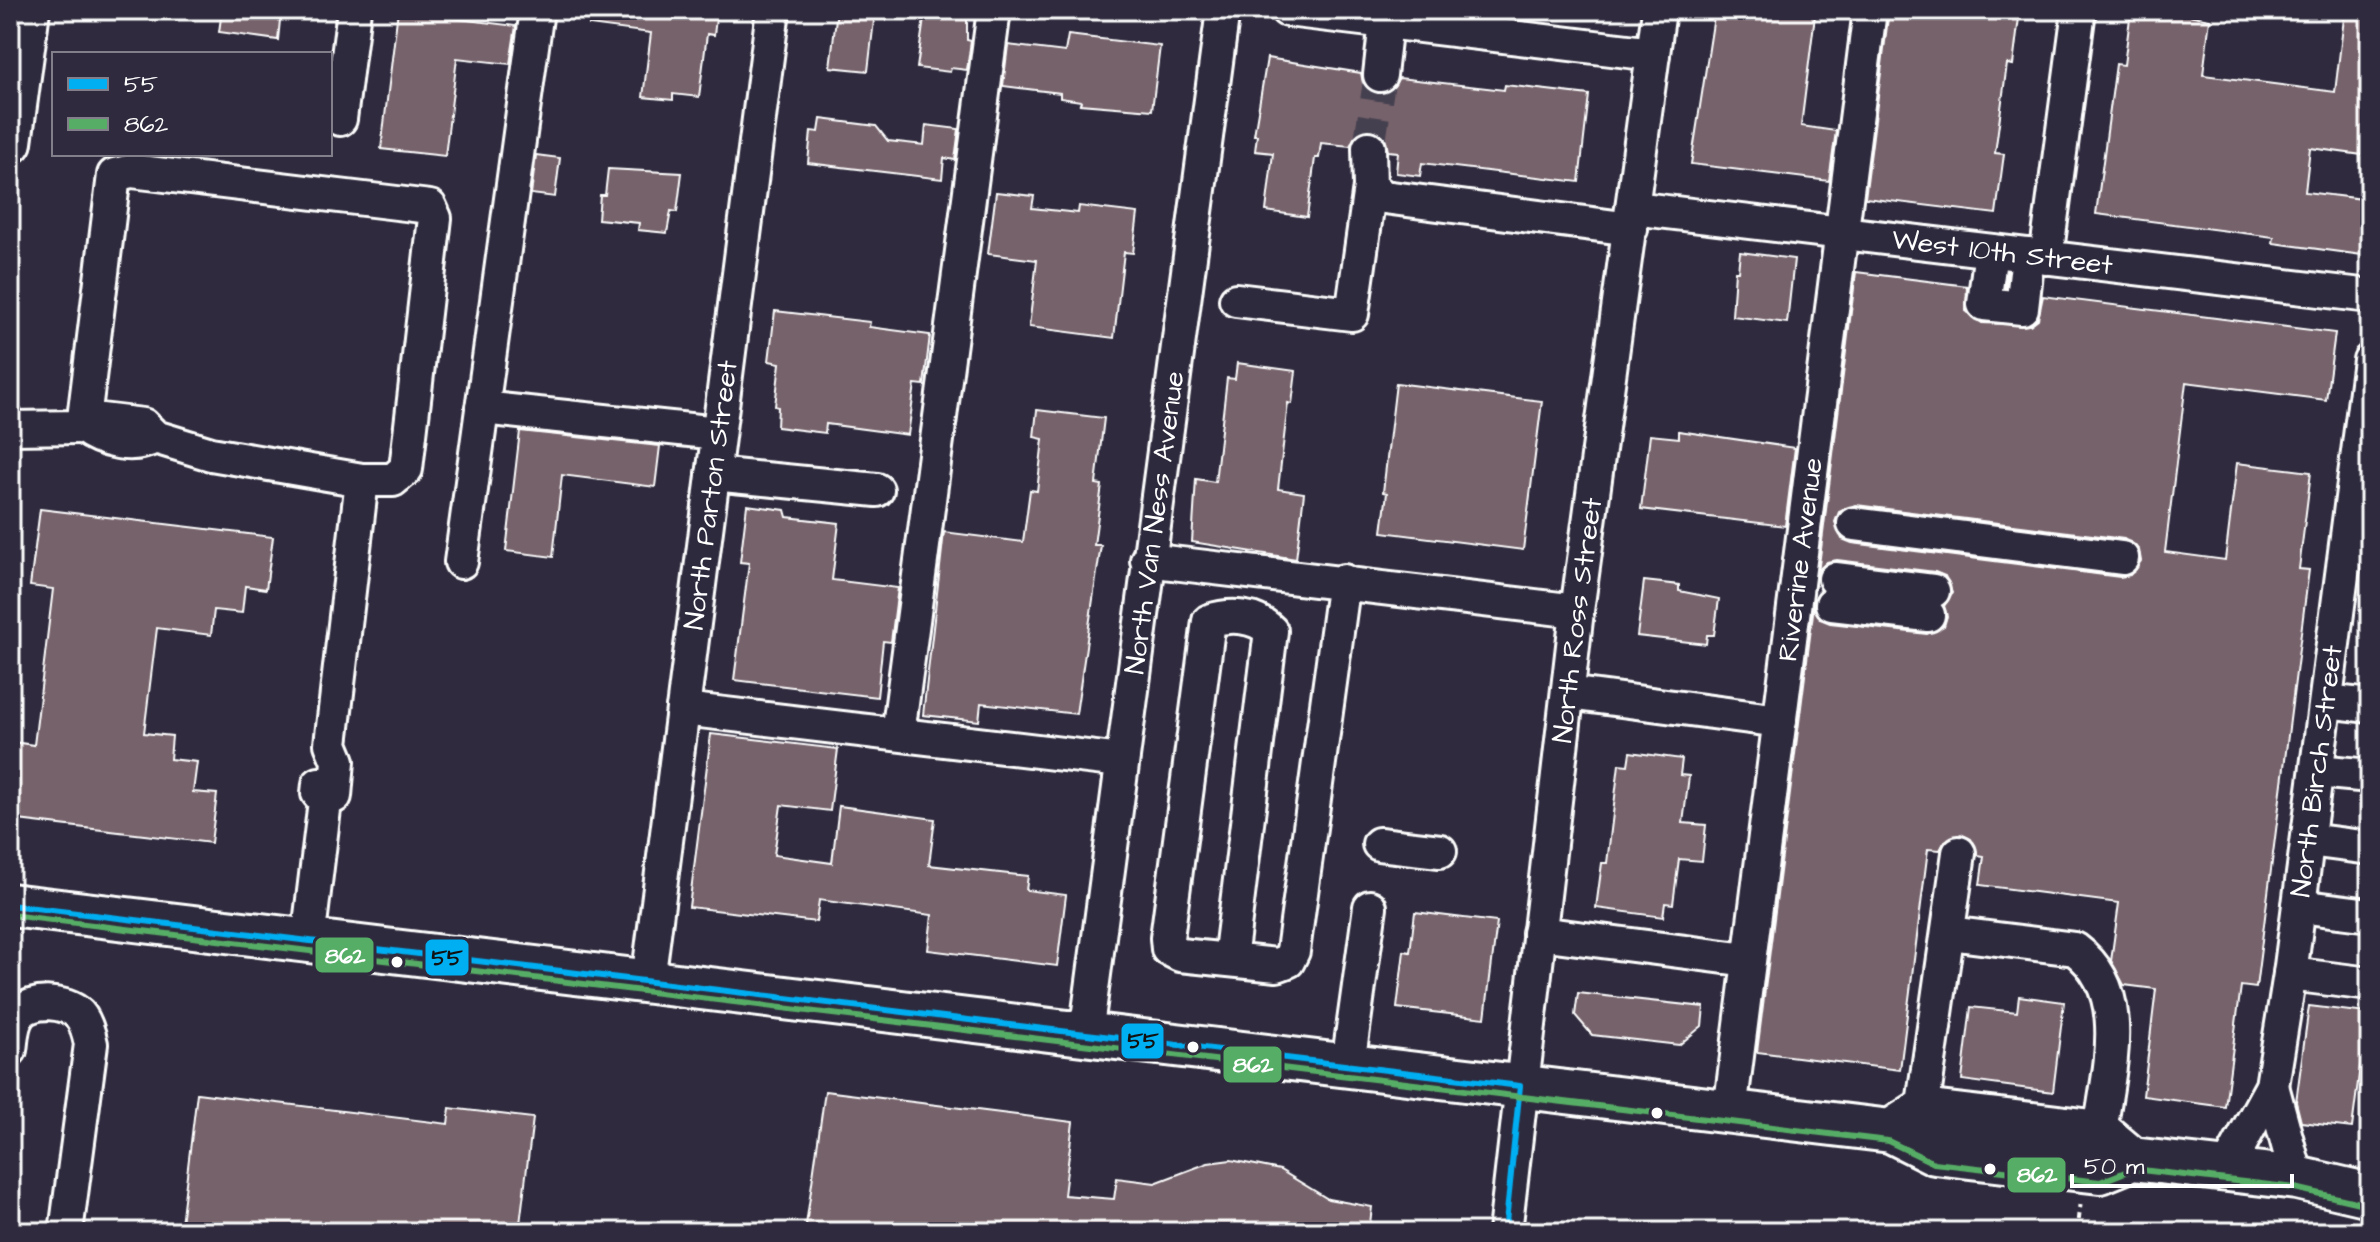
<svg xmlns="http://www.w3.org/2000/svg" width="2380" height="1242" font-family="'Architects Daughter',sans-serif">
	<rect width="100%" height="100%" fill="#2f2a3d"/>
	<filter id="ink" filterUnits="userSpaceOnUse"><feTurbulence type="fractalNoise" baseFrequency=".0125" numOctaves="2"/><feDisplacementMap in="SourceGraphic" scale="16" xChannelSelector="R" yChannelSelector="G"/><feConvolveMatrix kernelMatrix="1 2 1 2 8 2 1 2 1" color-interpolation-filters="sRGB"/></filter>
	<g filter="url(#ink)">
		<path fill="#76626b" stroke="#fff" stroke-width="2" fill-rule="evenodd" d="M 222,10 L 281,10 L 278,40 L 219,32 Z
			M 398,10 L 451,10 L 450,18 L 516,26 L 510,64 L 457,58 L 445,156 L 381,149 Z
			M 590,10 L 717,10 L 714,35 L 707,34 L 699,97 L 673,94 L 673,100 L 643,97 L 651,33 L 589,25 Z
			M 837,10 L 875,12 L 868,71 L 830,67 Z
			M 1715,10 L 1779,10 L 1815,15 L 1801,126 L 1836,131 L 1829,181 L 1691,164 Z
			M 1889,10 L 2020,10 L 2013,65 L 2007,64 L 1995,153 L 2004,154 L 1996,214 L 1865,198 Z
			M 2131,10 L 2161,10 L 2210,19 L 2203,75 L 2335,92 L 2345,10 L 2370,10 L 2370,156 L 2310,148 L 2305,192 L 2370,200 L 2370,256 L 2273,243 L 2274,237 L 2096,214 L 2116,64 L 2124,65 Z
			M 944,12 L 967,15 L 967,40 L 971,41 L 967,70 L 951,68 L 950,72 L 917,68 L 924,18 L 942,20 Z
			M 1068,35 L 1160,46 L 1152,110 L 1080,104 L 1081,101 L 1060,98 L 1060,93 L 1003,86 L 1008,45 L 1065,52 Z
			M 1267,58 L 1361,73 L 1363,83 L 1377,94 L 1388,92 L 1399,78 L 1504,90 L 1505,85 L 1589,95 L 1579,182 L 1422,163 L 1420,176 L 1396,173 L 1398,152 L 1388,151 L 1385,137 L 1368,129 L 1358,132 L 1350,146 L 1321,143 L 1319,158 L 1315,158 L 1307,217 L 1266,211 L 1273,153 L 1255,151 L 1257,135 L 1254,135 Z
			M 821,119 L 876,126 L 888,141 L 924,145 L 926,125 L 959,129 L 955,160 L 944,158 L 942,179 L 808,163 L 811,131 L 819,132 Z
			M 536,155 L 560,158 L 555,197 L 531,194 Z
			M 608,169 L 682,173 L 677,212 L 671,211 L 667,233 L 638,230 L 639,223 L 598,219 L 600,195 L 605,195 Z
			M 996,192 L 1034,196 L 1032,208 L 1078,213 L 1079,206 L 1138,213 L 1133,253 L 1124,252 L 1114,338 L 1029,327 L 1037,260 L 988,254 Z
			M 1740,252 L 1794,259 L 1787,323 L 1732,316 L 1735,271 L 1738,271 Z
			M 1856,272 L 1967,286 L 1966,311 L 1982,323 L 2030,325 L 2038,319 L 2043,296 L 2335,333 L 2326,400 L 2186,382 L 2165,552 L 2225,560 L 2237,463 L 2311,472 L 2299,569 L 2309,570 L 2256,988 L 2241,986 L 2225,1107 L 2143,1096 L 2156,989 L 2124,985 L 2111,961 L 2119,903 L 1980,885 L 1984,856 L 1978,855 L 1971,839 L 1961,834 L 1945,841 L 1940,850 L 1928,849 L 1900,1070 L 1757,1052 L 1814,605 L 1820,619 L 1830,623 L 1927,634 L 1944,626 L 1947,616 L 1944,606 L 1952,593 L 1945,576 L 1935,572 L 1837,560 L 1827,562 L 1818,573 ZM 1856,505 L 2124,539 L 2139,550 L 2141,561 L 2130,575 L 2120,577 L 1852,543 L 1842,539 L 1835,522 L 1839,512 Z
			M 775,311 L 870,322 L 869,327 L 930,335 L 924,385 L 915,384 L 908,435 L 826,424 L 825,433 L 777,427 L 778,407 L 775,406 L 780,363 L 769,361 Z
			M 1237,363 L 1296,371 L 1292,404 L 1288,403 L 1278,489 L 1304,493 L 1296,559 L 1192,542 L 1196,479 L 1215,482 L 1227,378 L 1235,379 Z
			M 1396,383 L 1542,401 L 1523,550 L 1382,532 L 1387,493 L 1383,492 Z
			M 1037,410 L 1104,418 L 1096,484 L 1102,485 L 1094,545 L 1101,545 L 1076,714 L 981,703 L 979,721 L 923,715 L 944,532 L 1023,542 L 1030,490 L 1037,491 L 1043,439 L 1034,437 Z
			M 520,431 L 660,446 L 655,487 L 562,475 L 553,557 L 506,551 Z
			M 1679,431 L 1795,448 L 1785,526 L 1641,509 L 1650,435 L 1679,438 Z
			M 747,505 L 785,510 L 787,517 L 839,523 L 832,580 L 898,588 L 891,642 L 883,641 L 877,697 L 734,680 L 749,563 L 740,562 Z
			M 40,509 L 273,537 L 266,589 L 245,586 L 242,613 L 214,610 L 211,635 L 157,628 L 144,733 L 172,736 L 170,759 L 197,762 L 193,792 L 217,794 L 211,843 L 10,819 L 13,742 L 34,745 L 53,589 L 30,586 Z
			M 1644,581 L 1679,585 L 1679,591 L 1719,599 L 1714,635 L 1707,635 L 1706,644 L 1637,636 Z
			M 711,734 L 838,749 L 830,811 L 781,805 L 774,855 L 832,863 L 839,806 L 935,819 L 929,865 L 1028,876 L 1026,890 L 1066,895 L 1057,966 L 928,950 L 932,915 L 819,900 L 816,922 L 689,907 Z
			M 1630,752 L 1682,759 L 1680,775 L 1689,776 L 1683,823 L 1706,825 L 1702,861 L 1679,859 L 1673,904 L 1665,903 L 1663,917 L 1596,908 L 1602,863 L 1607,863 L 1619,764 L 1628,765 Z
			M 1415,912 L 1497,922 L 1485,1018 L 1397,1008 L 1404,951 L 1410,952 Z
			M 1578,993 L 1704,1007 L 1702,1026 L 1679,1045 L 1592,1035 L 1575,1015 Z
			M 2019,996 L 2064,1002 L 2053,1092 L 1962,1080 L 1971,1007 L 2017,1012 Z
			M 2309,1006 L 2367,1013 L 2352,1128 L 2301,1122 L 2296,1102 Z
			M 825,1091 L 1073,1122 L 1064,1195 L 1114,1199 L 1117,1178 L 1155,1183 L 1208,1163 L 1231,1160 L 1280,1170 L 1328,1199 L 1372,1207 L 1369,1232 L 805,1232 Z
			M 197,1093 L 448,1124 L 450,1108 L 533,1118 L 519,1232 L 180,1232 Z"/>
		<g fill="none" stroke-linecap="round" stroke-linejoin="round">
			<path stroke="#443f50" stroke-width="32" stroke-dasharray="32 16" stroke-linecap="butt" d="M 1369,148 L 1380,75"/>
			<g stroke="#fff" stroke-width="38">
				<g id="minor">
					<path d="M 1287,10 L 1653,54"/>
					<path d="M 1380,75 L 1386,22"/>
					<path d="M 340,119 L 354,10"/>
					<path d="M 1369,148 L 1370,187 L 1384,197 L 1631,229"/>
					<path id="s1" d="M 1633,208 L 2370,296"/>
					<path d="M 1991,251 L 1984,304 L 2022,308 L 2028,255"/>
					<path d="M 2046,258 L 2079,10"/>
					<path d="M 1236,300 L 1352,314 L 1370,187"/>
					<path d="M 482,408 L 718,433"/>
					<path d="M 10,428 L 83,427 L 114,175 L 132,171 L 430,207 L 435,218 L 406,469 L 393,480 L 362,480 L 331,744 L 338,761 L 335,796 L 325,801"/>
					<path d="M 155,437 C 133,449 103,442 83,427 L 101,420 L 143,425 L 155,437 L 211,454 L 362,480"/>
					<path d="M 713,474 L 877,490"/>
					<path d="M 1854,524 L 2122,558"/>
					<path d="M 1147,560 L 1577,611"/>
					<path d="M 461,562 L 537,10"/>
					<path d="M 1835,579 L 1933,591"/>
					<path d="M 1832,604 L 1928,615"/>
					<path d="M 1568,693 L 1780,721"/>
					<path d="M 2326,701 L 2370,706"/>
					<path d="M 683,709 L 1121,761"/>
					<path d="M 898,734 L 994,10"/>
					<path d="M 2317,771 L 2370,776"/>
					<path d="M 2308,840 L 2370,848"/>
					<path d="M 1379,844 L 1440,851"/>
					<path d="M 2299,906 L 2370,915"/>
					<path d="M 1539,933 L 1748,960"/>
					<path d="M 1949,933 L 2075,949 C 2133,992 2108,1071 2100,1132"/>
					<path d="M 308,941 L 325,801 L 318,793 L 319,784"/>
					<path d="M 1230,960 L 1271,631 C 1255,615 1230,614 1209,621 L 1167,938 L 1168,949 L 1180,955 L 1277,965 L 1288,961 L 1293,951 L 1344,581"/>
					<path d="M 2290,974 L 2370,984"/>
					<path id="s2" d="M 648,981 L 773,10"/>
					<path id="s3" d="M 1086,1034 L 1223,10"/>
					<path d="M 10,1050 C 12,1038 11,1023 20,1013 C 32,999 66,1001 79,1014 C 86,1022 89,1034 91,1044 L 66,1232"/>
					<path d="M 1348,1065 L 1370,907"/>
					<path d="M 2272,1086 L 2297,1178"/>
					<path id="s4" d="M 1730,1111 L 1870,10"/>
					<path d="M 1922,1111 L 1959,853"/>
					<path id="s5" d="M 2226,1170 L 2272,1086 L 2290,974 L 2370,360"/>
					<path id="s6" d="M 1505,1232 L 1577,611 L 1659,10"/>
				</g>
			</g>
			<g stroke="#fff" stroke-width="48">
				<path id="major" d="M 10,142 L 28,10
					M 10,905 L 1891,1131 L 1935,1153 L 2100,1172 L 2132,1159 L 2297,1178 L 2370,1195
					M 1891,1131 L 1922,1111 L 2100,1132 L 2132,1159"/>
			</g>
			<path stroke="#fff" stroke-width="5" stroke-dasharray="6 6" stroke-linecap="butt" d="M 2077,1232 L 2080,1205"/>
			<use href="#minor" stroke="#2f2a3d" stroke-width="32"/>
			<use href="#major" stroke="#2f2a3d" stroke-width="42"/>
			<g stroke="#2f2a3d" stroke-width="12">
				<path id="bus-1" d="M 10,905 L 1520,1086
					M 1505,1232 L 1520,1086"/>
			</g>
			<g stroke="#2f2a3d" stroke-width="12">
				<path id="bus-2" d="M 10,915 L 1888,1141 L 1934,1163 L 2100,1182 L 2133,1169 L 2295,1188 L 2368,1205"/>
			</g>
			<use href="#bus-1" stroke="#00aff2" stroke-width="6"/>
			<use href="#bus-2" stroke="#56ae66" stroke-width="6"/>
		</g>
	</g>
	<g fill="#fff" stroke="#2f2a3d" stroke-width="3">
		<circle cx="397" cy="962" r="7"/>
		<circle cx="1193" cy="1047" r="7"/>
		<circle cx="1657" cy="1113" r="7"/>
		<circle cx="1990" cy="1169" r="7"/>
	</g>
	<g text-anchor="middle" dominant-baseline="central" stroke-width="7" stroke-linejoin="round" paint-order="stroke">
		<g font-size="28" fill="#fff" stroke="#2f2a3d">
			<text stroke="none"><textPath href="#s1" startOffset="372">West 10th Street</textPath></text>
			<text stroke="none"><textPath href="#s2" startOffset="490">North Parton Street</textPath></text>
			<text stroke="none"><textPath href="#s3" startOffset="516">North Van Ness Avenue</textPath></text>
			<text stroke="none"><textPath href="#s4" startOffset="556">Riverine Avenue</textPath></text>
			<text stroke="none"><textPath href="#s6" startOffset="616">North Ross Street</textPath></text>
			<text stroke="none"><textPath href="#s5" startOffset="414">North Birch Street</textPath></text>
		</g>
	</g>
	<g stroke="#2f2a3d" stroke-width="3">
		<rect x="314" y="936" width="61" height="38" rx="8" fill="#56ae66"/>
		<rect x="424" y="938" width="46" height="39" rx="8" fill="#00aff2"/>
		<rect x="1120" y="1022" width="45" height="38" rx="8" fill="#00aff2"/>
		<rect x="1222" y="1045" width="61" height="39" rx="8" fill="#56ae66"/>
		<rect x="2006" y="1156" width="61" height="38" rx="8" fill="#56ae66"/>
	</g>
	<g font-size="22" text-anchor="middle" font-weight="bold" fill="#fff">
		<text x="345" y="963">862</text>
		<text x="1253" y="1072">862</text>
		<text x="2037" y="1182">862</text>
	</g>
	<g font-size="22" text-anchor="middle" font-weight="bold" fill="#111">
		<text x="447" y="965">55</text>
		<text x="1143" y="1048">55</text>
	</g>
	<rect width="2380" height="1242" fill="none" stroke="#2f2a3d" stroke-width="40"/>
	<rect x="20" y="20" width="2340" height="1202" fill="none" stroke="#fff" stroke-width="3" filter="url(#ink)"/>
	<rect x="52" y="52" width="280" height="104" fill="#2f2a3d" stroke="#827f8b" stroke-width="2"/>
	<rect x="68" y="78" width="40" height="12" fill="#00aff2" stroke="#827f8b" stroke-width="2"/>
	<text x="124" y="92" font-size="24" fill="#ffffff">55</text>
	<rect x="68" y="118" width="40" height="12" fill="#56ae66" stroke="#827f8b" stroke-width="2"/>
	<text x="124" y="132" font-size="24" fill="#ffffff">862</text>
	<path d="M2072 1174v12h220v-12" fill="none" stroke="#ffffff" stroke-width="4"/>
	<text x="2084" y="1174" font-size="24" fill="#ffffff" stroke="#2f2a3d" stroke-width="6" paint-order="stroke">50 m</text>
</svg>
